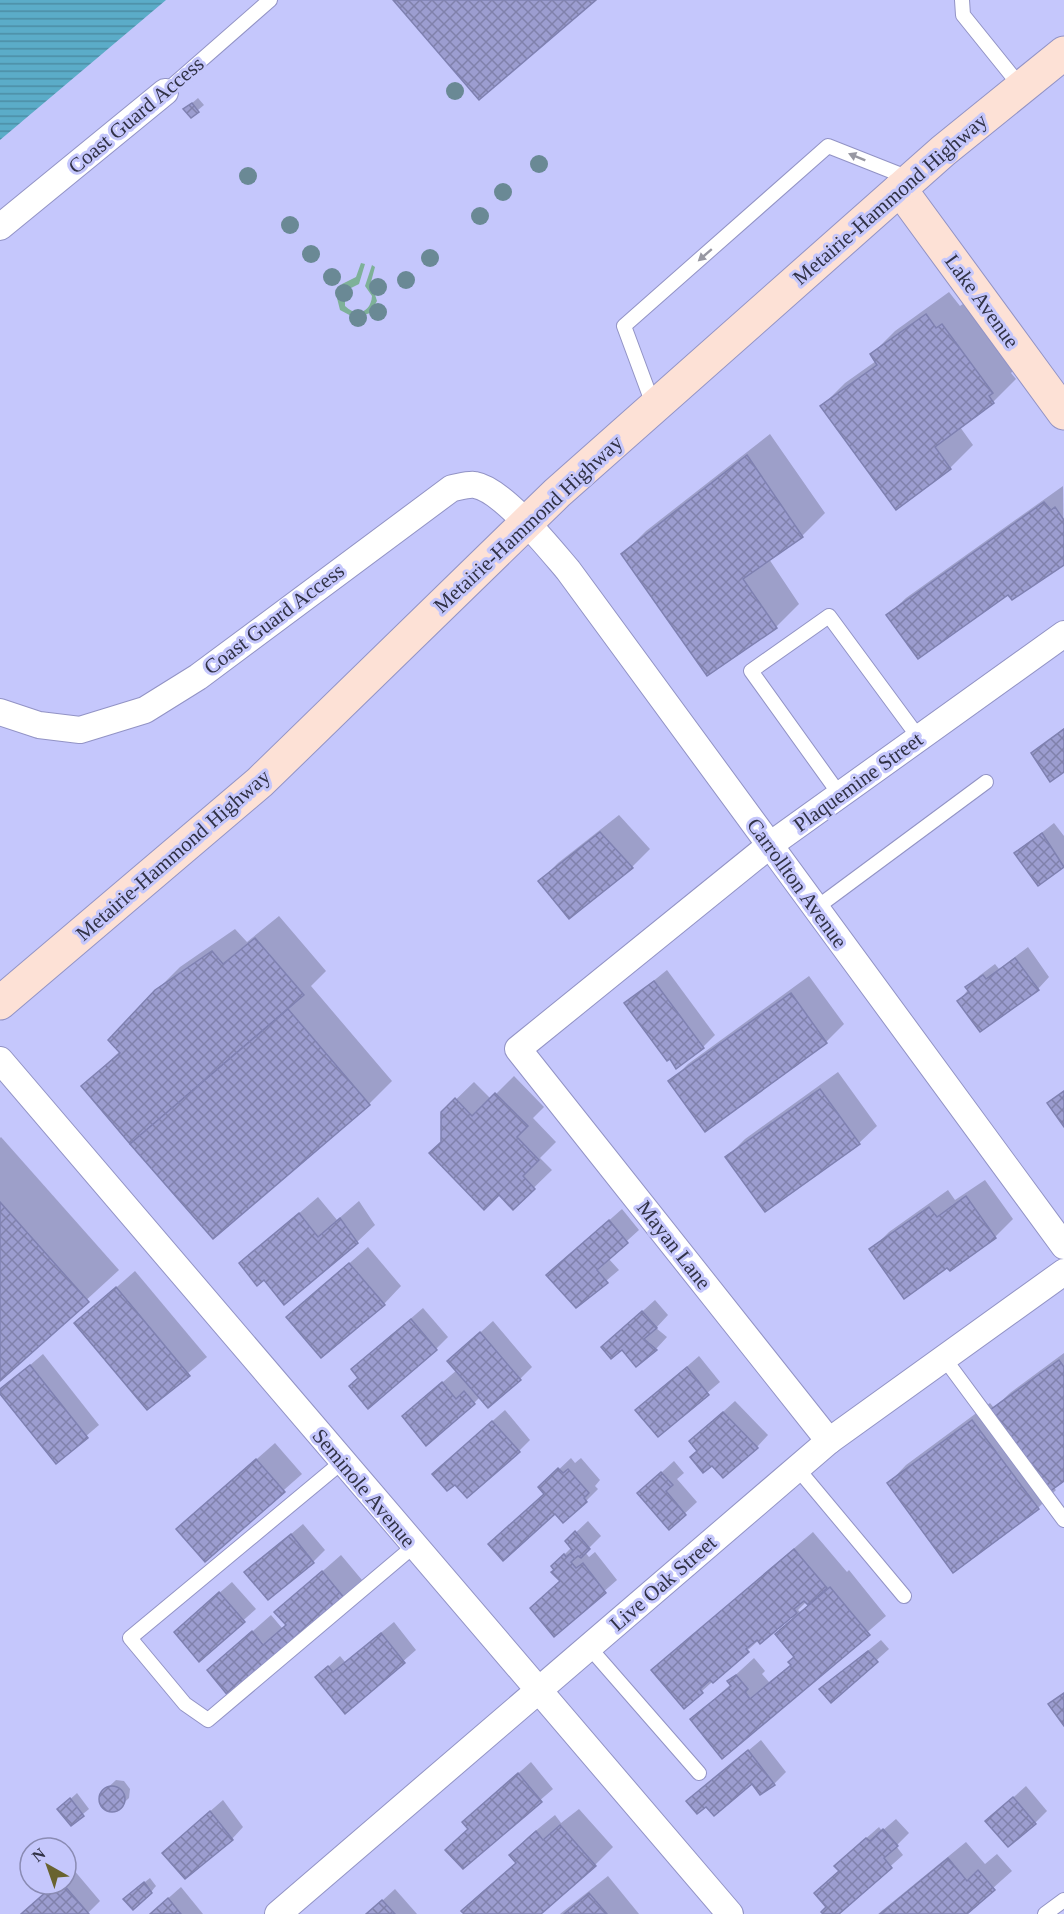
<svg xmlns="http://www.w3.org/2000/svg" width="1064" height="1914" font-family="'Times New Roman',serif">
<defs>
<pattern id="water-rules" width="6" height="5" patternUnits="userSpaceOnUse" patternTransform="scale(1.5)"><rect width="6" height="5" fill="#5bacc8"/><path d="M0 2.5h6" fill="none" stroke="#4c8da4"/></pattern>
<pattern id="building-cross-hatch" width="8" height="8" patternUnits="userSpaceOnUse" patternTransform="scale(1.5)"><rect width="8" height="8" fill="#9c9dd0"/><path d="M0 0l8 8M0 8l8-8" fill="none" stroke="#8081ab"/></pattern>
</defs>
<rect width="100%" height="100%" fill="#c5c7fc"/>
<path fill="#7eb198" d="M361,263L365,264L359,284L345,291V306C357,318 371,312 372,296L365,286L372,265L375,267L371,282L377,301L370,313L355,318L340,310L336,294L342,284L356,277Z"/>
<polygon fill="url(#water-rules)" points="0,0 166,0 0,140"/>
<g fill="#0003" fill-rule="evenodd">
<polygon points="198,98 204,105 191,116 191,104"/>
<polygon points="949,292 960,306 966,302 1015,369 1011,373 1016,379 993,402 960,427 973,445 950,468 896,508 822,406 845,383 876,361 872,354 895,331"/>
<polygon points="770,434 825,513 802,536 769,559 799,604 776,627 623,554 646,531"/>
<polygon points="1063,486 1064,563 1008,593 888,615 906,598"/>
<polygon points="1064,728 1064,770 1032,753"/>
<polygon points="619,815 650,849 632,867 570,917 540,881 558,863"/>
<polygon points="1054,823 1064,836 1064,866 1038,884 1016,853"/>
<polygon points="279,916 326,971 311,986 392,1081 369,1104 213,1237 83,1086 120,1051 156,991 180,967 235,929 247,942"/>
<polygon points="1028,947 1049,977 1038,989 959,1001 979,976 995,964 999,969"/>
<polygon points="667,970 715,1035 703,1047 626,1003"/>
<polygon points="809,976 844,1024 826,1042 705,1130 670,1082 688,1064"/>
<polygon points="838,1072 877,1126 859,1143 727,1157 745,1139"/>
<polygon points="514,1076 544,1107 533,1118 556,1142 540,1158 552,1170 513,1208 443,1142 443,1112 474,1082 491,1099"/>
<polygon points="1,1137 119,1270 0,1379 0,1138"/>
<polygon points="985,1180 1013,1219 995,1237 947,1266 871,1250 889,1232 948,1190 955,1200"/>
<polygon points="318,1197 337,1220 359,1201 375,1225 357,1242 264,1278 241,1263"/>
<polygon points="622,1209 639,1230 608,1258 619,1270 576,1306 561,1263"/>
<polygon points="368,1247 401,1286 384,1304 288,1317"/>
<polygon points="135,1271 207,1357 147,1408 76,1323"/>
<polygon points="655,1300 668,1315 656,1328 667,1337 656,1349 637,1365 622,1348 603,1347"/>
<polygon points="423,1308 448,1337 436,1349 360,1378 365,1358"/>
<polygon points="493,1321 532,1367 520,1379 480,1397 474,1403 416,1405 457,1370 461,1350"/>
<polygon points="1064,1353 1064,1479 1053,1487 1056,1490 1038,1508 889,1483 906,1465 990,1403 994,1408 1010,1393"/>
<polygon points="43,1354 99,1425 56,1462 0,1391"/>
<polygon points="699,1356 720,1382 658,1435 637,1410"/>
<polygon points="735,1401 768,1435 757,1447 691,1441"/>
<polygon points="505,1410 530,1440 519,1451 446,1462"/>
<polygon points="275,1443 302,1474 205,1560 178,1529"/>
<polygon points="571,1458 575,1463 581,1458 600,1480 595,1486 598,1489 586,1501 545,1494 552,1476"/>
<polygon points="674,1461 684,1473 677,1479 697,1502 669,1528 639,1493"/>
<polygon points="588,1521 601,1536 585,1552 589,1557 595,1552 617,1580 554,1635 562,1581 553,1566 572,1547 567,1541"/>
<polygon points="303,1524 325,1550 313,1562 246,1572"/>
<path d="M813,1532L847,1572L849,1570L886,1616L723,1757L692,1719L731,1684L729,1681L754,1658L765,1671L762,1674L769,1682L792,1664L796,1657L777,1634L794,1617L792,1615L759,1640L702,1691L653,1670ZM807,1601L809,1604L800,1612L798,1610Z"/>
<polygon points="341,1555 362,1580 230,1694 209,1670 271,1615 282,1628 287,1624 276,1612"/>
<polygon points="232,1582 256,1609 199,1660 188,1620"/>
<polygon points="394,1622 416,1650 345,1712 317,1677 340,1656 345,1662"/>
<polygon points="881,1640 889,1649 831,1701 821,1689"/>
<polygon points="761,1740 786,1772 774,1784 752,1782 706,1805 688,1801"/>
<polygon points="531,1762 553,1789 463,1867 470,1828 464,1822"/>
<polygon points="116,1780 124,1781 130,1789 129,1798 115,1811 105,1809 100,1802 101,1794"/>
<polygon points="1026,1786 1047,1811 1035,1823 987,1821"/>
<polygon points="77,1793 89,1809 71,1824 65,1804"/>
<polygon points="223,1800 243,1827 232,1839 176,1841"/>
<polygon points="579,1809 613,1847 595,1865 538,1914 467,1914 463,1911 517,1862 511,1855 528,1837 555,1815 561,1823"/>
<polygon points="896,1819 909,1833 896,1846 903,1855 837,1914 825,1914 848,1854 879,1827 882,1831"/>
<polygon points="966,1842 985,1864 997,1854 1012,1871 964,1914 878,1914"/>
<polygon points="73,1869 100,1901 87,1914 21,1914 55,1884 66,1884 66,1875"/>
<polygon points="608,1876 639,1914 560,1914"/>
<polygon points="150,1878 156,1886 151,1892 131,1893"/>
<polygon points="181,1887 203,1914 151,1914 156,1909"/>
<polygon points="395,1889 417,1914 368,1914"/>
</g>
<g fill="url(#building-cross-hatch)" stroke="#7f81b1" stroke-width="1.5">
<polygon points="393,0 596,0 479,100"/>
<polygon points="192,103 199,112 191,118 183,109"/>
<polygon points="926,314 936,328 942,324 993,393 989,396 994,403 935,447 951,469 896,510 820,406 877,365 870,354"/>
<polygon points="747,455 803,537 743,579 777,628 707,676 621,554"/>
<polygon points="1044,502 1051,510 1055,507 1064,520 1064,565 1012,600 1008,595 918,659 886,615"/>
<polygon points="1064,729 1064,772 1050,782 1031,753"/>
<polygon points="600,832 633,868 569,919 538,881"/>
<polygon points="1042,833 1064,867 1038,886 1014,853"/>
<polygon points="255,938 304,995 130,1144 81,1086 120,1053 108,1040 155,990 212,951 223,964"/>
<polygon points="1015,958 1039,990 980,1032 957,1001 969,992 965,987 983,975 986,979"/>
<polygon points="654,981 704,1048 676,1069 670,1059 667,1061 624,1003"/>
<polygon points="791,993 827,1043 705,1132 668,1081"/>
<polygon points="288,1009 370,1105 213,1239 130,1144"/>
<polygon points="820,1089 860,1144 765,1212 725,1157"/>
<polygon points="1064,1091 1064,1127 1047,1103"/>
<polygon points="495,1093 528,1126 517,1137 539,1160 523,1176 535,1189 513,1210 499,1195 484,1210 429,1153 441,1142 441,1112 455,1098 472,1116"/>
<polygon points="966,1196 996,1238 950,1271 947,1268 904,1299 869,1249 929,1207 937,1217"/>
<polygon points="0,1202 89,1302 0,1381"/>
<polygon points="299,1213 318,1237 340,1218 358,1243 284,1305 264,1280 257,1286 239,1263"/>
<polygon points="609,1220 628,1243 597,1270 608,1283 576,1308 546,1275"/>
<polygon points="349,1263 385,1305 321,1358 286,1317"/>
<polygon points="116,1287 190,1376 147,1410 74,1323"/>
<polygon points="642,1311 657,1328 644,1339 657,1350 636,1367 622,1350 611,1359 601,1347"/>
<polygon points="411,1319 437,1350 368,1409 349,1386 358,1378 351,1369"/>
<polygon points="480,1332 521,1380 488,1408 447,1361"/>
<polygon points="1059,1360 1064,1367 1064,1481 1049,1492 990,1410"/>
<polygon points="30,1365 88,1438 56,1464 0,1394 0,1389"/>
<polygon points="687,1367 709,1395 658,1437 635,1410"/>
<polygon points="442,1382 456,1399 464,1391 475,1404 426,1446 402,1416"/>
<polygon points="723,1412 758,1448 723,1478 712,1466 703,1473 690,1457 697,1451 689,1441"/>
<polygon points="972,1420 1039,1509 953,1573 887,1483"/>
<polygon points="492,1421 520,1452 467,1498 455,1485 447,1491 432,1474"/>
<polygon points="256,1459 285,1492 205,1562 176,1529"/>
<polygon points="558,1468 563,1473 568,1469 589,1493 584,1498 587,1502 563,1523 555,1514 503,1561 488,1544 544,1494 538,1487"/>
<polygon points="661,1472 673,1485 666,1491 686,1515 669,1530 637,1493"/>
<polygon points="575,1531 590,1549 581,1558 578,1556 571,1562 576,1568 583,1563 606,1593 554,1637 530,1608 560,1581 551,1572 554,1570 551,1566 564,1554 566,1557 573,1551 565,1541"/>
<polygon points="291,1534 314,1563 268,1600 244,1572"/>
<polygon points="794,1549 827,1588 808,1605 804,1601 794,1609 797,1613 760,1644 757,1640 746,1649 749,1652 713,1683 710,1680 700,1689 703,1693 684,1709 651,1670"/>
<polygon points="322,1571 345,1599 229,1697 207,1670 252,1631 263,1645 286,1625 274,1612"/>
<polygon points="830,1587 870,1635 722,1759 690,1719 731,1686 727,1681 736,1675 748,1689 745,1692 750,1699 791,1665 788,1662 794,1657 775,1634"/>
<polygon points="219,1592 245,1622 199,1662 174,1632"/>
<polygon points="381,1633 405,1663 345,1714 315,1677 328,1666 333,1672"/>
<polygon points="868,1651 878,1662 831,1703 819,1689"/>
<polygon points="1064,1693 1064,1726 1048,1704"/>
<polygon points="748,1750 775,1785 760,1795 752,1784 714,1816 706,1807 697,1814 686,1801"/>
<polygon points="518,1773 542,1802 463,1869 445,1850 468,1829 462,1822"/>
<circle cx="112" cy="1799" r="13"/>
<polygon points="1013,1797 1036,1824 1008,1847 985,1821"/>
<polygon points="70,1798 84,1816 71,1826 57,1809"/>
<polygon points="210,1811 233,1840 185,1879 162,1853"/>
<polygon points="560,1825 596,1866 541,1914 464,1914 461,1911 516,1863 509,1855 536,1831 543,1840"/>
<polygon points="883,1829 898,1846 884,1858 892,1868 839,1914 823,1914 821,1912 826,1907 814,1893 839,1871 834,1866 866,1838 870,1841"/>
<polygon points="948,1858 967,1881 978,1870 995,1890 967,1914 880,1914"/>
<polygon points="144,1882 152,1893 133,1910 123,1899"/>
<polygon points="55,1884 63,1884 89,1914 21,1914"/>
<polygon points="589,1893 607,1914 564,1914"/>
<polygon points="168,1898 181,1914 150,1914"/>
<polygon points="382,1900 395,1914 366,1914"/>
</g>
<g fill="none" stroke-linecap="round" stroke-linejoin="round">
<defs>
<g id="lane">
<polyline points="962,0 963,15 1021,87"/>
<polyline points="165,92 270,0"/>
<polyline points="654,407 624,326 828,146 909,178"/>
<polyline points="840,795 751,671 829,616 919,738"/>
<polyline points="816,908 986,782"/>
<polyline points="944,1358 1064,1520"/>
<polyline points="342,1462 130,1638 185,1704 208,1720 414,1546"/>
<polyline points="797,1468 904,1596"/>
<polyline points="589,1647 699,1773"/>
<polyline points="1045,1914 1064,1900"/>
</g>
<g id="street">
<polyline points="0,227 165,92"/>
<path d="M0,712L39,725L80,730L145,710L198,677L452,488C459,487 468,484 475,485C503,490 549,548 568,570L1064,1246"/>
<polyline points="0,1060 730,1914"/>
<polyline points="829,1441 518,1049 770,845 1064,634"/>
<polyline points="278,1914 829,1441 1064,1272"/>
</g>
<g id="secondary">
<polyline points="900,189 1064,413"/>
<polyline points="0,1003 260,782 557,493 943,151 1064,53"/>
</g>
</defs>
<use href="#lane" stroke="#9293c5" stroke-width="16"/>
<use href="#street" stroke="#9293c5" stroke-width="28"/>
<use href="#secondary" stroke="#9293c5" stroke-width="35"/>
<use href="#lane" stroke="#fff" stroke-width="14"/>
<use href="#street" stroke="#fff" stroke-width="26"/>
<use href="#secondary" stroke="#fde1d6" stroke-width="33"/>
</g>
<g fill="#6a8995">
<circle cx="455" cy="91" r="9"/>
<circle cx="539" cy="164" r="9"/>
<circle cx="248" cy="176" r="9"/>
<circle cx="503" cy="192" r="9"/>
<circle cx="480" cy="216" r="9"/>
<circle cx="290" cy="225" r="9"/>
<circle cx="311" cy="254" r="9"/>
<circle cx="430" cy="258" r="9"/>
<circle cx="332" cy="277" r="9"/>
<circle cx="406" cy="280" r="9"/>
<circle cx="378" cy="287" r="9"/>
<circle cx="344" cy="293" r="9"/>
<circle cx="378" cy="312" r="9"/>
<circle cx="358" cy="318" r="9"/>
</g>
<defs><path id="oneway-solid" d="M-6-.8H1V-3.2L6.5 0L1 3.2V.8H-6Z" transform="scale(1.5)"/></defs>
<g fill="#9898a2">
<use href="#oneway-solid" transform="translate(857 157) rotate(-158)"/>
<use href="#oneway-solid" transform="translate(705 255) rotate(139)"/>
</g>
<g text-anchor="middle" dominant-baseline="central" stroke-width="6" stroke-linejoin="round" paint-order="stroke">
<g font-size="21" fill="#313246" stroke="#c5c7fc">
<text transform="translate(136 115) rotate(-40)">Coast Guard Access</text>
<text transform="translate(890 199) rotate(-41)">Metairie-Hammond Highway</text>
<text transform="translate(982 301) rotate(54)">Lake Avenue</text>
<text transform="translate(528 524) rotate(-43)">Metairie-Hammond Highway</text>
<text transform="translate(274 619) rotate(-37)">Coast Guard Access</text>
<text transform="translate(858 782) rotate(-36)">Plaquemine Street</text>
<text transform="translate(173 855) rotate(-41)">Metairie-Hammond Highway</text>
<text transform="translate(797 883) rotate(54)">Carrollton Avenue</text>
<text transform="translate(674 1245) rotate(52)">Mayan Lane</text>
<text transform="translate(364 1488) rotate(50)">Seminole Avenue</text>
<text transform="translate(663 1583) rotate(-41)">Live Oak Street</text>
</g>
</g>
<g transform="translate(48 1866) rotate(320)"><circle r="28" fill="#c5c7fc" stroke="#8a8bb3" stroke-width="1.5"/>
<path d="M0-4.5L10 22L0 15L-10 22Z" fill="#696330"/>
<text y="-9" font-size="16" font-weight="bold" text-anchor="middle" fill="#313246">N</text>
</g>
</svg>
